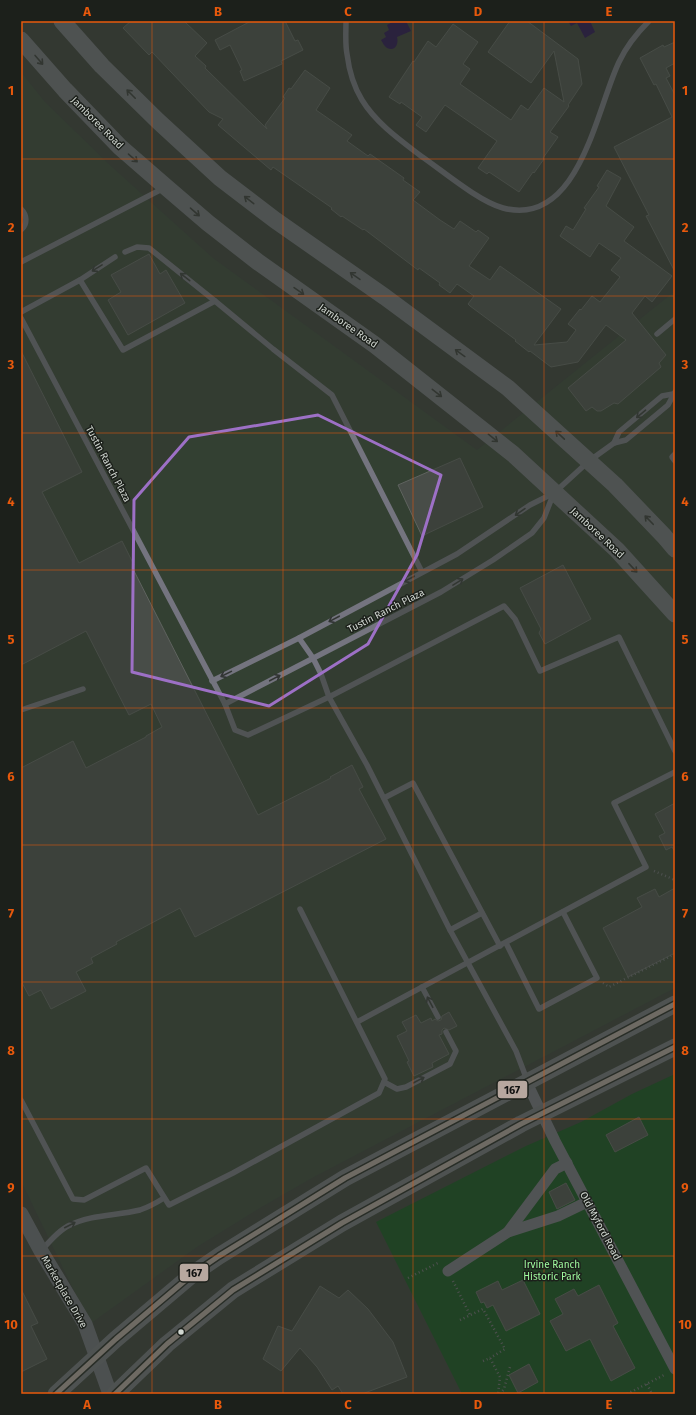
<svg xmlns="http://www.w3.org/2000/svg" width="696" height="1415" font-family="'Fira Sans',sans-serif">
<rect width="100%" height="100%" fill="#333832"/>
<polygon fill="#334032" points="21,72 45,102 112,167 213,258 477,450 675,291 675,988 312,1178 260,1208 197,1247 90,1324 21,1181"/>
<polygon fill="#0b4e15" points="675,1074 675,1394 462,1394 376,1222 526,1146 581,1122 632,1094"/>
<g fill="#21074c">
<path d="M394,21H406L411,31L397,37C399,44 395,52 387,48C384,46 383,43 381,40L386,37L384,33L389,30L387,25Z"/>
<polygon points="568,21 590,21 595,32 585,38 577,23 571,26"/>
</g>
<g fill="#484d48" stroke="#5f635f">
<polygon points="131,21 184,21 207,43 195,56 206,66 205,68 267,129 265,125 285,98 283,97 289,88 291,89 305,70 330,88 316,110 352,135 347,141 368,156 370,154 404,178 403,180 420,192 413,200 440,220 454,229 460,221 476,232 478,230 489,238 469,266 490,280 500,266 561,309 534,345 567,342 576,330 568,324 580,309 581,310 592,296 600,302 620,277 611,270 621,258 599,243 590,257 560,236 566,226 573,230 586,209 584,208 599,187 597,186 607,170 621,178 606,206 634,227 624,241 672,276 652,302 645,296 632,313 666,355 659,363 661,367 618,404 614,403 601,411 597,411 592,407 586,411 568,388 626,340 606,325 578,362 551,367 530,351 529,352 515,341 516,340 470,306 468,304 474,296 457,284 450,293 439,285 440,283 419,268 418,270 364,229 363,230 342,216 341,217 331,209 332,208 273,167 271,170 218,125 223,119 209,112 152,52 149,55 123,28"/>
<polygon points="251,21 285,21 295,41 298,40 303,50 281,61 282,64 244,81 240,71 242,70 230,45 220,50 215,40"/>
<polygon points="510,21 527,21 578,59 582,84 568,105 569,106 550,132 558,137 543,158 544,159 534,173 533,172 519,192 489,172 487,174 478,168 497,141 445,105 426,132 416,125 422,117 401,102 400,104 389,97 413,61 414,62 428,41 436,47 453,24 478,42 463,64 470,69 460,84 511,120 521,105 528,110 544,88 564,102 554,51 531,83 488,52"/>
<polygon points="675,42 675,63 666,68 670,76 666,78 675,95 675,272 646,216 649,215 614,147 672,117 656,84 654,85 640,58 663,45 664,47"/>
<polygon points="149,254 160,274 166,270 185,303 128,335 108,300 121,292 111,275"/>
<polygon points="21,351 82,472 42,492 79,563 122,541 134,565 132,567 258,815 331,778 330,777 352,765 363,787 359,789 386,839 195,937 180,908 116,942 117,944 91,958 93,963 76,972 86,991 51,1009 41,990 29,996 21,981 21,768 73,741 86,768 146,737 146,736 162,727 151,704 129,715 86,631 21,665"/>
<polygon points="460,458 483,507 422,536 398,485"/>
<polygon points="563,565 591,619 545,644 539,633 541,629 520,588"/>
<polygon points="675,803 675,852 672,847 666,850 659,836 665,833 655,814"/>
<polygon points="675,888 675,953 628,977 603,928 642,907 637,898 655,889 659,897"/>
<polygon points="449,1012 457,1026 449,1030 444,1028 442,1030 442,1034 439,1035 449,1054 432,1063 433,1067 414,1076 407,1062 409,1061 397,1036 407,1031 402,1022 416,1015 421,1023 431,1018 432,1021 435,1019 438,1021 441,1020 442,1016"/>
<polygon points="639,1117 648,1135 615,1152 606,1135"/>
<polygon points="566,1183 575,1200 557,1209 549,1192"/>
<polygon points="523,1280 540,1314 506,1331 493,1305 487,1308 484,1302 481,1303 476,1292 498,1281 502,1290"/>
<polygon points="599,1285 618,1323 613,1326 635,1368 611,1381 590,1339 566,1351 550,1321 563,1314 555,1299 574,1289 578,1296"/>
<polygon points="320,1286 339,1298 348,1290 368,1309 393,1342 407,1377 362,1394 343,1394 338,1386 332,1390 317,1367 300,1348 281,1371 263,1359 278,1326 292,1331"/>
<polygon points="21,1289 38,1323 31,1326 47,1359 21,1372"/>
<polygon points="529,1364 538,1382 518,1393 509,1375"/>
</g>
<g fill="none" stroke-linecap="round" stroke-linejoin="round">
<g stroke="#6e6e74" stroke-width="2.5" stroke-dasharray="1 3" stroke-linecap="butt">
<polyline points="654,871 675,880"/>
<polyline points="603,983 609,987 675,954"/>
<polyline points="674,1257 675,1256"/>
<polyline points="408,1278 440,1262"/>
<polyline points="453,1281 470,1315"/>
<polyline points="460,1320 483,1309 505,1349 490,1358"/>
<polyline points="483,1361 490,1358 500,1377 498,1394"/>
<polyline points="647,1384 652,1394"/>
<polyline points="500,1394 504,1389 510,1367"/>
<polyline points="627,1394 666,1374"/>
</g>
<g stroke="#74747f" stroke-width="5.5">
<path d="M346,21C346,32 345,44 347,54C349,70 354,87 362,100C376,123 400,140 421,156C443,171 478,201 503,208C579,228 596,110 619,62C626,47 637,33 649,21"/>
<path d="M21,209C27,215 28,224 21,230"/>
<polyline points="125,252 137,247 149,248 215,301 273,349 332,395 422,572"/>
<polyline points="21,262 164,188"/>
<polyline points="80,280 115,257"/>
<polyline points="21,312 80,280 123,350 215,301"/>
<polyline points="21,318 225,704 441,592 493,560 532,533 544,518 553,495"/>
<polyline points="657,334 675,319"/>
<polyline points="614,443 619,432 662,396 673,394"/>
<polyline points="675,454 672,457 675,461"/>
<polyline points="299,638 313,658 321,674 329,697 367,765 450,930 516,1051 527,1080"/>
<polyline points="212,681 299,638 457,554 530,505 554,493 589,461 614,443 626,440 668,405 675,392"/>
<polyline points="225,704 235,730 248,735 329,697 504,606 515,619 540,671 619,637 675,751"/>
<polyline points="21,710 83,689"/>
<polyline points="384,798 413,783 500,946"/>
<polyline points="450,930 482,913"/>
<polyline points="506,943 539,1009 597,978 563,912"/>
<polyline points="422,987 438,1017"/>
<polyline points="357,1022 646,867 614,803 675,772"/>
<polyline points="384,1082 397,1089 406,1087 450,1064 456,1051 446,1032"/>
<polyline points="21,1100 73,1199 84,1200 146,1168 169,1205 233,1173 379,1093 385,1079 300,909"/>
<path d="M41,1251C49,1242 58,1231 68,1226C91,1214 116,1216 140,1210C149,1207 156,1203 164,1198"/>
</g>
<g stroke="#74747f" stroke-width="11">
<polyline points="527,1083 555,1141 675,1369"/>
<polyline points="508,1232 555,1169 567,1163"/>
<polyline points="448,1271 508,1232 558,1216 587,1202"/>
</g>
<polyline stroke="#6c6d76" stroke-width="15" points="21,1214 41,1251 85,1324 110,1394"/>
<g stroke="#707279" stroke-width="17">
<polyline points="62,21 102,66 158,121 220,178 275,220 385,297 508,388 615,485 664,536 675,549"/>
<polyline points="21,40 65,90 120,147 166,187 208,223 258,262 375,345 513,454 617,550 675,614"/>
<polyline points="56,1394 116,1339 194,1273 219,1256 345,1178 675,1004"/>
<polyline points="115,1394 167,1344 233,1290 342,1223 521,1124 675,1047"/>
</g>
<defs>
<g id="bus-1">
<polyline points="56,1394 116,1339 194,1273 219,1256 345,1178 675,1004"/>
<polyline points="115,1394 167,1344 233,1290 342,1223 521,1124 675,1047"/>
</g>
</defs>
<use href="#bus-1" stroke="#1c201b" stroke-width="8"/>
<use href="#bus-1" stroke="#b7a79f" stroke-width="5"/>
</g>
<defs><path id="oneway-shaft" d="M-6 0H5M1.5-3L5.5 0L1.5 3" fill="none" stroke-width="1.6" stroke-linecap="round" stroke-linejoin="round"/></defs>
<g stroke="#313432">
<use href="#oneway-shaft" transform="translate(39 60) rotate(49)"/>
<use href="#oneway-shaft" transform="translate(131 94) rotate(-135)"/>
<use href="#oneway-shaft" transform="translate(133 158) rotate(41)"/>
<use href="#oneway-shaft" transform="translate(249 200) rotate(-142)"/>
<use href="#oneway-shaft" transform="translate(195 212) rotate(41)"/>
<use href="#oneway-shaft" transform="translate(355 276) rotate(-145)"/>
<use href="#oneway-shaft" transform="translate(299 291) rotate(35)"/>
<use href="#oneway-shaft" transform="translate(460 353) rotate(-144)"/>
<use href="#oneway-shaft" transform="translate(437 393) rotate(38)"/>
<use href="#oneway-shaft" transform="translate(560 435) rotate(-137)"/>
<use href="#oneway-shaft" transform="translate(493 438) rotate(39)"/>
<use href="#oneway-shaft" transform="translate(649 520) rotate(-134)"/>
<use href="#oneway-shaft" transform="translate(633 568) rotate(47)"/>
</g>
<g stroke="#323534">
<use href="#oneway-shaft" transform="translate(97 268) rotate(148)"/>
<use href="#oneway-shaft" transform="translate(185 277) rotate(-142)"/>
<use href="#oneway-shaft" transform="translate(641 414) rotate(140)"/>
<use href="#oneway-shaft" transform="translate(520 512) rotate(145)"/>
<use href="#oneway-shaft" transform="translate(409 579) rotate(152)"/>
<use href="#oneway-shaft" transform="translate(458 582) rotate(-32)"/>
<use href="#oneway-shaft" transform="translate(334 619) rotate(152)"/>
<use href="#oneway-shaft" transform="translate(226 674) rotate(154)"/>
<use href="#oneway-shaft" transform="translate(275 678) rotate(-28)"/>
<use href="#oneway-shaft" transform="translate(430 1002) rotate(-118)"/>
<use href="#oneway-shaft" transform="translate(419 1080) rotate(-28)"/>
<use href="#oneway-shaft" transform="translate(70 1225) rotate(-27)"/>
</g>
<path d="M0 0H696V1415H0ZM318,415L441,475L417,555L368,644L269,706L132,672L134,500L189,437Z" fill="#333832" fill-opacity=".55" fill-rule="evenodd"/>
<path fill="none" stroke="#9d70c6" stroke-width="3" stroke-linejoin="round" d="M318,415L441,475L417,555L368,644L269,706L132,672L134,500L189,437Z"/>
<path fill="none" stroke="#e8590c" stroke-width="1" stroke-opacity="0.55" d="M152,21V1394M283,21V1394M413,21V1394M544,21V1394M21,159H675M21,296H675M21,433H675M21,570H675M21,708H675M21,845H675M21,982H675M21,1119H675M21,1256H675"/>
<circle fill="#d0d6d0" stroke="#1c201b" stroke-width="1.5" cx="181" cy="1332" r="3.5"/>
<g text-anchor="middle" dominant-baseline="central" stroke-width="3" stroke-linejoin="round" paint-order="stroke">
<g font-size="10" fill="#d0d6d0" stroke="#1c201b">
<text transform="translate(97 123) rotate(45)">Jamboree Road</text>
<text transform="translate(348 326) rotate(35)">Jamboree Road</text>
<text transform="translate(108 464) rotate(62)">Tustin Ranch Plaza</text>
<text transform="translate(597 533) rotate(43)">Jamboree Road</text>
<text transform="translate(386 611) rotate(-27)">Tustin Ranch Plaza</text>
<text transform="translate(600 1226) rotate(62)">Old Myford Road</text>
<text transform="translate(64 1292) rotate(60)">Marketplace Drive</text>
</g>
<g font-size="10" fill="#9ffc9f" stroke="#1c201b">
<text x="552" y="1265">Irvine Ranch<tspan x="552" dy="12">Historic Park</tspan></text>
</g>
</g>
<g stroke="#1c201b" stroke-width="1.5">
<rect x="497" y="1080" width="31" height="19" rx="4" fill="#b7a79f"/>
<rect x="179" y="1263" width="30" height="19" rx="4" fill="#b7a79f"/>
</g>
<g font-size="11" text-anchor="middle" font-weight="bold" fill="#111">
<text x="512" y="1094">167</text>
<text x="194" y="1277">167</text>
</g>
<rect width="696" height="1415" fill="none" stroke="#1c201b" stroke-width="44"/>
<rect x="22" y="22" width="652" height="1371" fill="none" stroke="#e8590c" stroke-width="1.5"/>
<g font-size="13" text-anchor="middle" font-weight="bold" fill="#e8590c">
<text x="87" y="16">A</text>
<text x="218" y="16">B</text>
<text x="348" y="16">C</text>
<text x="478" y="16">D</text>
<text x="609" y="16">E</text>
<text x="11" y="95">1</text>
<text x="685" y="95">1</text>
<text x="11" y="232">2</text>
<text x="685" y="232">2</text>
<text x="11" y="369">3</text>
<text x="685" y="369">3</text>
<text x="11" y="506">4</text>
<text x="685" y="506">4</text>
<text x="11" y="644">5</text>
<text x="685" y="644">5</text>
<text x="11" y="781">6</text>
<text x="685" y="781">6</text>
<text x="11" y="918">7</text>
<text x="685" y="918">7</text>
<text x="11" y="1055">8</text>
<text x="685" y="1055">8</text>
<text x="11" y="1192">9</text>
<text x="685" y="1192">9</text>
<text x="11" y="1329">10</text>
<text x="685" y="1329">10</text>
<text x="87" y="1409">A</text>
<text x="218" y="1409">B</text>
<text x="348" y="1409">C</text>
<text x="478" y="1409">D</text>
<text x="609" y="1409">E</text>
</g>
</svg>
